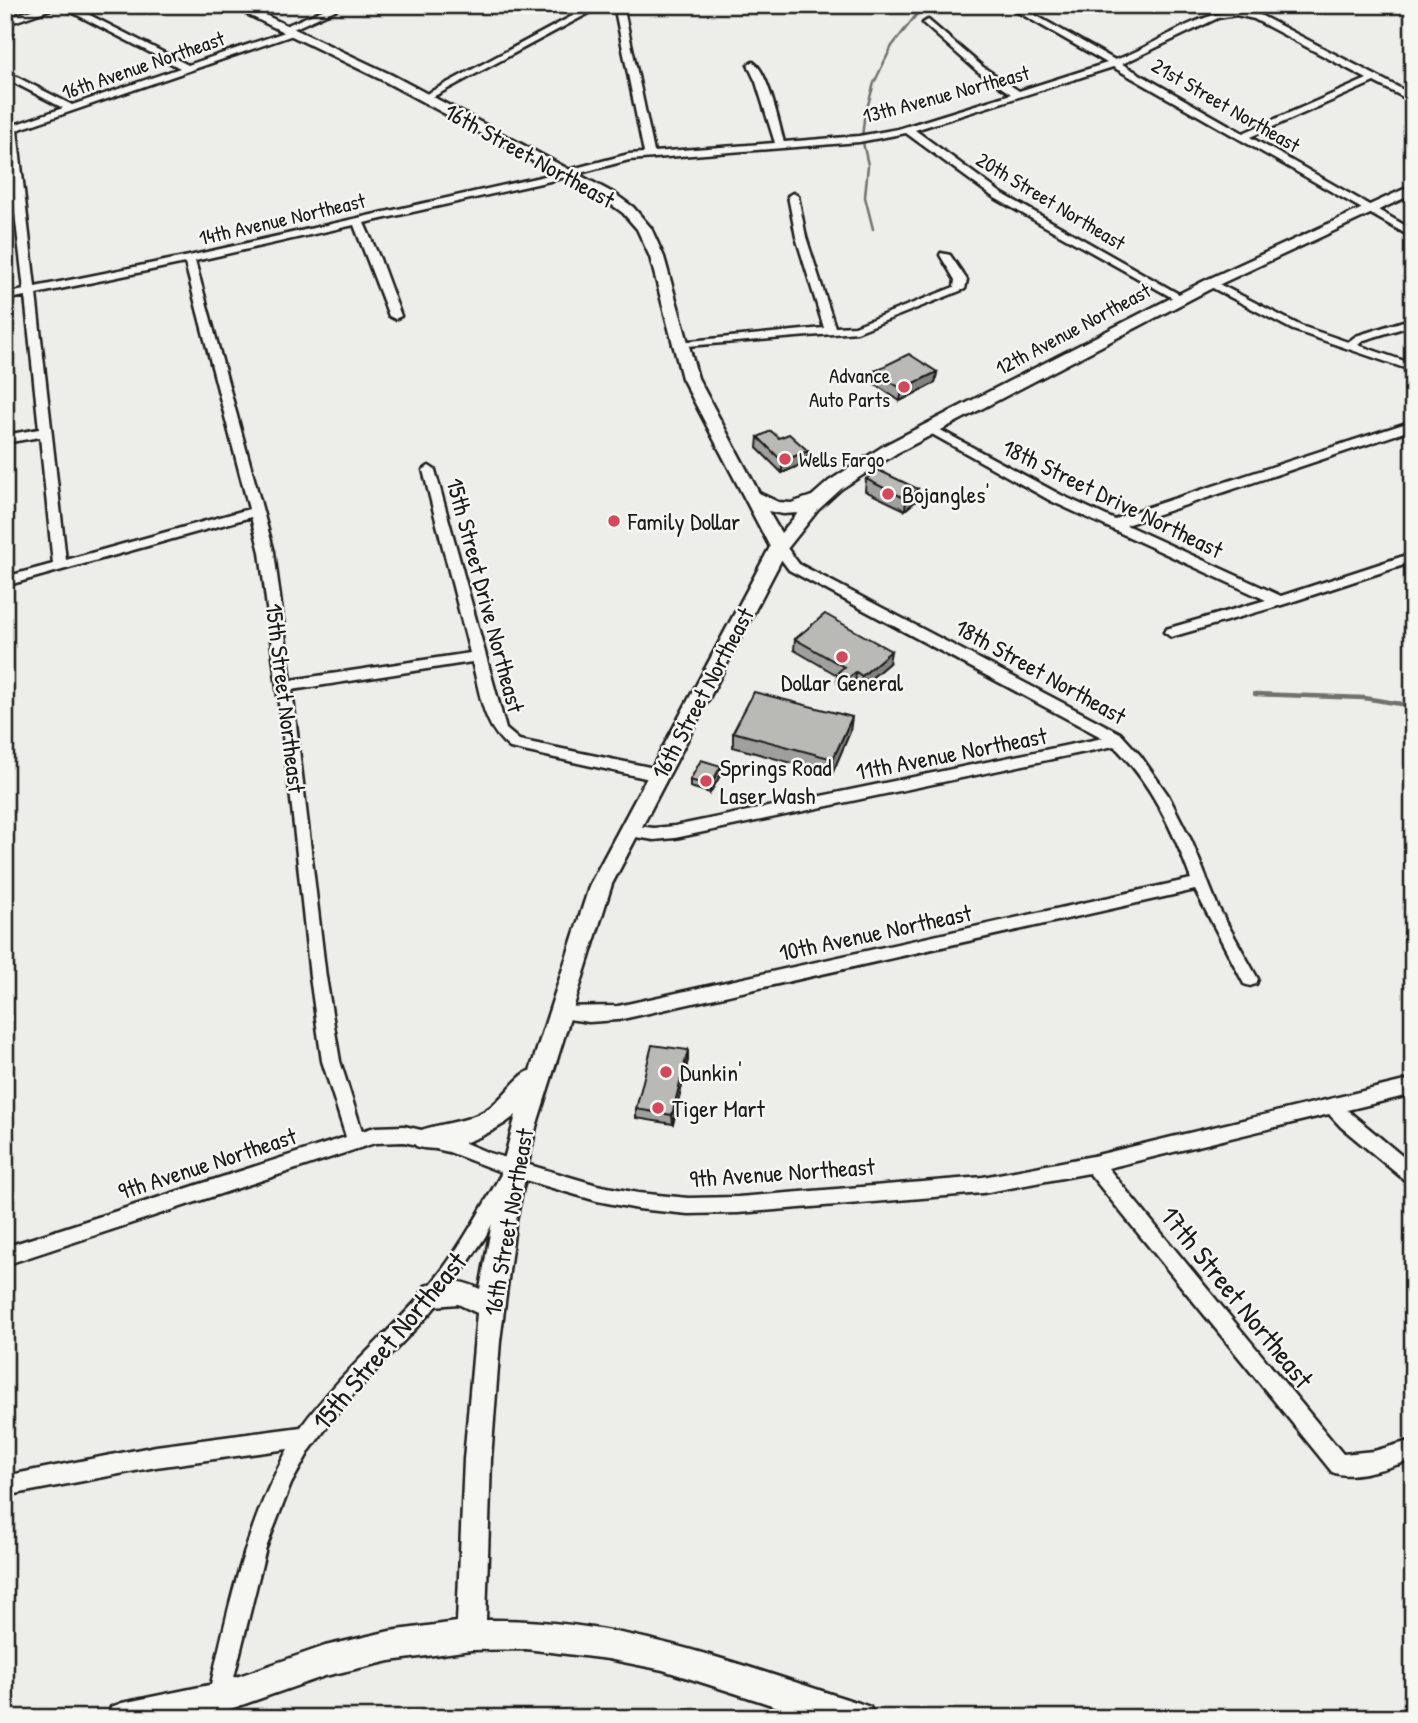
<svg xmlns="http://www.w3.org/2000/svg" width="1418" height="1723" font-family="'Patrick Hand',sans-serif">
<rect width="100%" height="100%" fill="#edede9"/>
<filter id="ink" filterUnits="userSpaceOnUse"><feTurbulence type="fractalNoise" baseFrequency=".0143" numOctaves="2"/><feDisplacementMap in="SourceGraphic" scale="14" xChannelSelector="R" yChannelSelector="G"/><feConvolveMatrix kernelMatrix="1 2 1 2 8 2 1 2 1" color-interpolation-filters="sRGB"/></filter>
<g filter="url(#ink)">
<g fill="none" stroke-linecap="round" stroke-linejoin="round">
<polyline stroke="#6f6f6d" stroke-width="2.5" points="873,229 865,197 868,165 862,138 864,119 874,83 892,46 924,5"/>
<polyline stroke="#6f6f6d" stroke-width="4.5" points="1255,694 1364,698 1413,706"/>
<defs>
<g id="street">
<path d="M46,5H70L188,65L285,32L281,29L283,27L334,5H346L293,29L298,32L296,34L17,130L35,287L189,256L549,175L629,154L644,153L614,5H623L654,152L775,143L756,82L748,65L753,62C768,71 779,124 784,142L859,136L898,129L1011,94L977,71L925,25L923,23L928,20L983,67L1019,91L1107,63L1016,11V7L1019,6L1115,60C1163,44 1207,0 1260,15L1413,95V102L1374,82L1250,137L1413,230V238L1113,67L915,130L1001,193L1184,297V301L1180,302L993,197L906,133L859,142L629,160L550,181L364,223L380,259L401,316L395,319L389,316L354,225L195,261L274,552L291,680L470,653L423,470L429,466L435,470L506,729L519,740L659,769L667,775L659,781L510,748C482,726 481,695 472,662L292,690L326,977L340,1061L362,1131L375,1127L404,1126L451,1137L489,1153L597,1185L638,1193L688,1198L738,1197L983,1177L1093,1156L1413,1079V1094L1347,1110L1413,1165V1184L1407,1182L1341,1127L1329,1114L1108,1168L1343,1454L1374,1451L1413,1440V1460C1391,1466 1353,1481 1332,1472L1089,1173L983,1193L738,1213L688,1214L638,1209L597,1201L508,1175L512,1176L515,1182L485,1237L454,1284L431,1312L344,1404L310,1450L291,1484L266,1548L227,1706L219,1709L211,1706L208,1698C227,1612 245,1526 288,1449L156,1467L5,1496V1476L156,1446L301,1427C338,1376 386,1336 427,1289C456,1255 478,1215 500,1176L506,1174L449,1152L404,1142L375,1143L5,1265V1247L346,1137L322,1061L310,977L292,808L260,552L251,517L5,586V577L53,564L40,437L5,443V435L39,429L25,296L5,300V294L24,290L5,128L63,108L5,78V71L72,105L180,68L60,6L5,25V19ZM1236,15L1254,19L1367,79L1243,133L1122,64L1218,18ZM185,263L249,509L66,560L36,294Z"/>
<polygon points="593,5 604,5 427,100 419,98"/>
<polygon points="793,193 798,196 806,237 835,327 855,326 954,287 955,280 940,255 941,253 950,255 967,280 965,289 857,332 675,347 673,345 679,342 824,328 796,237 788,196"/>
<polygon points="1211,280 1301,326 1348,342 1356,336 1413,318 1413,325 1364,340 1358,345 1413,364 1413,371 1293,330 1207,285 1205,283"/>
<polygon points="1413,421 1413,429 1126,525 1281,596 1413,553 1413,562 1285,604 1171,637 1164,632 1166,629 1266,600 1051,501 923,429 925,426 933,426 1061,495 1115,520 1124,515"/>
<path d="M779,543L784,544L799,564L1120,733L1140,755L1168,795L1192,842L1218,907L1258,979L1256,984L1250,986L1244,984L1195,890L618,1020L589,1022L554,1017L552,1012L554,1007L618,1006L1191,879C1173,830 1151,783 1114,746L675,838L654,840L623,835L620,831L628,825L654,828L675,826L1103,738L789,570L772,547Z"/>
</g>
<path id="secondary" d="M228,5H244L392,75L615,194L633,207L651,228L664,257L698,378L759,493L778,502L791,503L812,496L829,481L885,445L1206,280L1413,185V194L1216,286L897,453L841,489L818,510L787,549L612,884L536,1127L515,1225L500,1341L491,1459L486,1620C619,1618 735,1663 859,1703L870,1707L874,1718H812L663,1670L608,1659L526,1649L471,1650L390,1661L325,1676L219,1713L190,1718H107L111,1707L122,1703L219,1683L325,1646L390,1631L457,1622L464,1459L477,1313L458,1304L434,1306L425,1302L421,1294L425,1286C445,1278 462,1280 480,1289L502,1167L516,1115C494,1133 444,1157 416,1146L412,1139L416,1132C441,1122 466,1124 489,1108C503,1099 517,1075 530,1071L590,884L770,547L682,378L650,257L637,229L623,213L605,200L384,81ZM768,511L783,514L798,513L781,533Z"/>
</defs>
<use href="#street" stroke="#1c1c1c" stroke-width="5"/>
<use href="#secondary" stroke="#1c1c1c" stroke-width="5"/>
<use href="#street" fill="#f6f6f2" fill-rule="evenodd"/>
<use href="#secondary" fill="#f6f6f2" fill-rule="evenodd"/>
</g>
<g fill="#9f9f9d" stroke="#1c1c1c" stroke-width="2">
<polygon points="874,371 937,372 935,383 900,401 873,383"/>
<polygon points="758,437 807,462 782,473 757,448"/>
<polygon points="866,479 918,489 917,500 905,510 865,491"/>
<polygon points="795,639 889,663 861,687 855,683 847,690 837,683 837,675 794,650"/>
<polygon points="733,732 850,732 832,774 733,747"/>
<polygon points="721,766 721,774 710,793 690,787 690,780"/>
<polygon points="688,1050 688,1060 673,1124 636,1118 636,1109"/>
</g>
<g fill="#82827f" stroke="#1c1c1c" stroke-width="2">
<polygon points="937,372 935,383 900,401 902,389"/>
<polygon points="808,451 807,462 782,473 782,461"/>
<polygon points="918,489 917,500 905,510 906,499"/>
<polygon points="891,651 889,663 861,687 862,676"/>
<polygon points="856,672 855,683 847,690 848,678"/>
<polygon points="852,717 850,732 832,774 833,759"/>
<polygon points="721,766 721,774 710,793 710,786"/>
<polygon points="688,1050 688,1060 673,1124 672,1115"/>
</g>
<g fill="#b9b9b6" stroke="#1c1c1c" stroke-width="2">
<polygon points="909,354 937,372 902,389 874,371"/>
<polygon points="771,431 779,438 789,434 808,451 782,461 758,437"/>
<polygon points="878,470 918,489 906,499 866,479"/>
<polygon points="825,614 891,651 862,676 856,672 848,678 838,672 844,667 795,639"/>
<polygon points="754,692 852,717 833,759 733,732"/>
<polygon points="701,760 721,766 710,786 690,780"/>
<polygon points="652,1045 688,1050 672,1115 636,1109"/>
</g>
</g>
<g fill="#d1495b" stroke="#f6f6f2" stroke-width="2.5">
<circle cx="904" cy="387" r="7"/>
<circle cx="785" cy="459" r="7"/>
<circle cx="888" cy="494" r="7"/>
<circle cx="614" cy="521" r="7"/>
<circle cx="842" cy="657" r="7"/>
<circle cx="706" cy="781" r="7"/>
<circle cx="666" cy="1072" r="7"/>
<circle cx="658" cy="1108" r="7"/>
</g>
<g text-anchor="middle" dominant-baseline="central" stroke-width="5" stroke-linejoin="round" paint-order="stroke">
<g font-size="21" fill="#1c1c1c" stroke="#f6f6f2">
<text transform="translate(143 65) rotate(-19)">16th Avenue Northeast</text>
<text transform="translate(946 94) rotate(-15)">13th Avenue Northeast</text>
<text transform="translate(1226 105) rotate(30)">21st Street Northeast</text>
<text transform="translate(1051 201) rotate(31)">20th Street Northeast</text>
<text transform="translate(282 219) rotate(-13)">14th Avenue Northeast</text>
<text transform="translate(1073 329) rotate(-28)">12th Avenue Northeast</text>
</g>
<g font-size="21" fill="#1c1c1c" stroke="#f6f6f2" text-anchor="end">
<text x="890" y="375">Advance<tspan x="890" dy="24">Auto Parts</tspan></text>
<text x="799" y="459" text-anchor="start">Wells Fargo</text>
</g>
<g font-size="24" fill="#1c1c1c" stroke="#f6f6f2">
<text transform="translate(530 155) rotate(29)">16th Street Northeast</text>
<text transform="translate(1113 498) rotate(26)">18th Street Drive Northeast</text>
<text transform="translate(486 595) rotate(75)">15th Street Drive Northeast</text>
<text transform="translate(1041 671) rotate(29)">18th Street Northeast</text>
<text transform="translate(702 693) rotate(-62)">16th Street Northeast</text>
<text transform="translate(286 698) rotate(83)">15th Street Northeast</text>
<text transform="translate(951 753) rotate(-11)">11th Avenue Northeast</text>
<text transform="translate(875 932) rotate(-12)">10th Avenue Northeast</text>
<text transform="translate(207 1163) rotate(-18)">9th Avenue Northeast</text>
<text transform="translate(782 1172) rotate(-4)">9th Avenue Northeast</text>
<text transform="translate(508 1222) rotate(-80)">16th Street Northeast</text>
</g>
<g font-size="24" fill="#1c1c1c" stroke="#f6f6f2" text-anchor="start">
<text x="902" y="494">Bojangles'</text>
<text x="628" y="521">Family Dollar</text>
<text x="842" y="682" text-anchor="middle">Dollar General</text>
<text x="720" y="767">Springs Road<tspan x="720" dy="28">Laser Wash</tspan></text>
<text x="680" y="1072">Dunkin'</text>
<text x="672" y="1108">Tiger Mart</text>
</g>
<g font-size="28" fill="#1c1c1c" stroke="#f6f6f2">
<text transform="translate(1237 1297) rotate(51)">17th Street Northeast</text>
<text transform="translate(389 1341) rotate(-50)">15th Street Northeast</text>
</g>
</g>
<rect width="1418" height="1723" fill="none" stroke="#f6f6f2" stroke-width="28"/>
<rect x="14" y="14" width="1390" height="1695" fill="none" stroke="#1c1c1c" stroke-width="2.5" filter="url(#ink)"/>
</svg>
